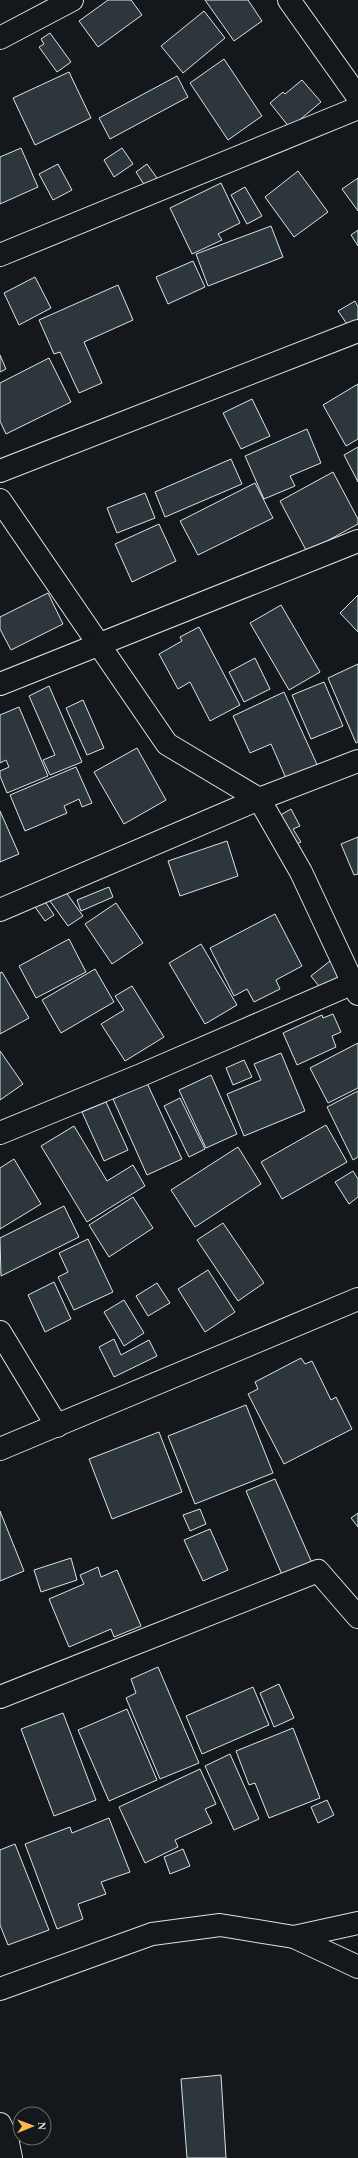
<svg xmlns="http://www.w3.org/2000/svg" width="358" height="2158" font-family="'Times New Roman',serif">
<rect width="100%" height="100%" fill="#14181c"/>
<g fill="#2c363c" stroke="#d8e6dc">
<polygon points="108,0 131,0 142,15 98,47 79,21"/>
<polygon points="205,0 248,0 262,21 234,41"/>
<polygon points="204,11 225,38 183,73 161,46"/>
<polygon points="50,33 71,62 57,72 39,47 44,44 41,39"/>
<polygon points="224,59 262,116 228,140 190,83"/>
<polygon points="69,72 91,118 35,145 13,98"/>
<polygon points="177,76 188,97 110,139 99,118"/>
<polygon points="302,80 321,102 290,128 270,103 283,92 285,94"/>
<polygon points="21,148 38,187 0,204 0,157"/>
<polygon points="122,148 133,164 114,177 104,160"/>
<polygon points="58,164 72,190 53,200 39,174"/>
<polygon points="147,164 157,178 145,186 136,172"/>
<polygon points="298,171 328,212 294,237 265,197"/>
<polygon points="358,178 358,211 342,189"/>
<polygon points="221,183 240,223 218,234 222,240 192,254 170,208"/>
<polygon points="245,187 262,216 247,224 231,195"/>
<polygon points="271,226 283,257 208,286 196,254"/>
<polygon points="358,230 358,246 351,235"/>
<polygon points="193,261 205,287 168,304 156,277"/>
<polygon points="35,277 51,308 19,325 4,293"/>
<polygon points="118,285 133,320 84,342 102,383 79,393 60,352 54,354 39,320"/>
<polygon points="355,301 358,307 358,322 349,327 338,311"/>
<polygon points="0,355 6,369 0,372"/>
<polygon points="49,358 71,402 6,434 0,421 0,383"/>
<polygon points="358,384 358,439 346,446 323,405"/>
<polygon points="252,399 270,436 241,449 223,413"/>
<polygon points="307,429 321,463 290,476 295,486 264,499 245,456"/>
<polygon points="358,447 358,482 344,455"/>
<polygon points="231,459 242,484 165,517 155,492"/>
<polygon points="333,472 358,519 358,524 307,552 280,501"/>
<polygon points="255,483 273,518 198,555 180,521"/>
<polygon points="145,493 155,518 117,533 107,508"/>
<polygon points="159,524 176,561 132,582 115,544"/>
<polygon points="48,593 63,624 11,650 0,629 0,617"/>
<polygon points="358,595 358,632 340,613"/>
<polygon points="281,605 320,672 289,690 250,623"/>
<polygon points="199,627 240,705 210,721 190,682 178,689 159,654 182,641 180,637"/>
<polygon points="255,658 270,689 244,702 229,672"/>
<polygon points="358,664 358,742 356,743 328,678"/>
<polygon points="324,682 343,726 311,739 292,695"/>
<polygon points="49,686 82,762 50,775 43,760 55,755 29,696"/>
<polygon points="284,692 320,771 289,785 271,744 250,753 233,716"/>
<polygon points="83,700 104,748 87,755 66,708"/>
<polygon points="19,707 48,776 7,793 0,776 0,771 9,767 6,760 0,763 0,715"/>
<polygon points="137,748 166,800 124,824 94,772"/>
<polygon points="76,767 92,803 82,807 79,799 64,806 67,813 25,831 10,795"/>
<polygon points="291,809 300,826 293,829 301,842 292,846 277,817"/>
<polygon points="0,811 19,854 0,862"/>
<polygon points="358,837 358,874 354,875 341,844"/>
<polygon points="227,841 238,876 180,896 168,861"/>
<polygon points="109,887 113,897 81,911 77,900"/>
<polygon points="65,891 83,916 68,926 50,901"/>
<polygon points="44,900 54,915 45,921 35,907"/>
<polygon points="116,903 143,943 112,964 85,924"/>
<polygon points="275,914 302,966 276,980 280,989 254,1002 247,989 234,996 210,948"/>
<polygon points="69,939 86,972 36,998 19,966"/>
<polygon points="201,944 237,1005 205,1024 169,963"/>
<polygon points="330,961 341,975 322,990 311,976"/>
<polygon points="95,969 114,1002 61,1033 42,1000"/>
<polygon points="2,972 29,1018 0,1034 0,973"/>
<polygon points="132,986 164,1037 125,1061 101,1024 124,1010 115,996"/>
<polygon points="333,1014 341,1032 332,1036 336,1047 297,1065 283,1033 322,1015 323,1018"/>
<polygon points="358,1043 358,1088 328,1103 310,1068"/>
<polygon points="0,1051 23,1084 0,1100"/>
<polygon points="281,1053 305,1111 244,1136 227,1094 261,1080 254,1064"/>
<polygon points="244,1060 252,1077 233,1085 226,1068"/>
<polygon points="211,1075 237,1134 206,1148 179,1090"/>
<polygon points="147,1083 182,1159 147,1175 113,1099"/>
<polygon points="358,1091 358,1157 353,1160 327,1107"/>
<polygon points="180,1098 205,1149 189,1157 164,1106"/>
<polygon points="106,1102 128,1150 104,1161 82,1112"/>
<polygon points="326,1125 347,1162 282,1199 261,1162"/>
<polygon points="74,1126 107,1181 133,1165 145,1186 87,1222 41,1146"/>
<polygon points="238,1147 261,1184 195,1227 171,1190"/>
<polygon points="14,1159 41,1204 0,1229 0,1168"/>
<polygon points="353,1171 358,1179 358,1197 349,1204 335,1182"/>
<polygon points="133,1197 153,1228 109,1257 89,1225"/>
<polygon points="64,1206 79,1237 1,1276 0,1238"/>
<polygon points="223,1223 264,1283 238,1301 197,1240"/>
<polygon points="88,1239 113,1292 74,1310 58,1277 68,1272 59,1253"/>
<polygon points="208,1270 235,1312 205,1332 178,1289"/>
<polygon points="54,1282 71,1319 45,1332 28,1295"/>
<polygon points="157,1283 170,1303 148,1316 136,1296"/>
<polygon points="124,1300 144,1333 124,1346 104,1312"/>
<polygon points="114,1339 121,1355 149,1340 157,1356 114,1377 99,1347"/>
<polygon points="301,1358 305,1364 312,1361 331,1400 336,1397 352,1429 284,1464 248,1394 258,1389 255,1382"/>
<polygon points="246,1405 273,1473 195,1504 168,1436"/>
<polygon points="159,1432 182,1492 112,1519 89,1459"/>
<polygon points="275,1479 312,1563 283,1577 246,1491"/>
<polygon points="200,1509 206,1524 190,1531 183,1515"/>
<polygon points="0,1511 24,1571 0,1581"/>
<polygon points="358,1513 358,1527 351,1518"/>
<polygon points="210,1529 228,1570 203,1581 184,1540"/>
<polygon points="71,1558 77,1580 41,1592 34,1570"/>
<polygon points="98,1567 101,1577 117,1570 141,1626 114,1637 111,1629 69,1647 49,1599 84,1584 80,1575"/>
<polygon points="158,1667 199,1763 160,1779 126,1698 136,1693 131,1679"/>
<polygon points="279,1684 294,1718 274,1727 260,1693"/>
<polygon points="253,1687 269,1725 202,1754 186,1716"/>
<polygon points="127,1709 157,1780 109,1801 78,1730"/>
<polygon points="63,1713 96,1800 54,1816 21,1729"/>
<polygon points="293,1728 320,1798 269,1818 255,1783 249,1785 236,1751"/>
<polygon points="230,1754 259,1819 234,1830 205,1766"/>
<polygon points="200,1769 216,1804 205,1809 212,1823 175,1840 178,1847 145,1863 119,1807"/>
<polygon points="327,1800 334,1815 318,1823 311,1807"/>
<polygon points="109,1818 130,1872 101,1882 106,1894 78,1904 83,1919 57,1929 25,1844 70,1827 72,1833"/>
<polygon points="15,1844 49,1930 8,1945 0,1925 0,1850"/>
<polygon points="183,1849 190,1866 170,1874 164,1857"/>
<polygon points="221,2075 226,2158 187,2158 181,2079"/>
</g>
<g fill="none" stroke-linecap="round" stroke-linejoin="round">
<defs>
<g id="minor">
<polyline points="0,38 72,0"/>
<polyline points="0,255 358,108"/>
<polyline points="0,471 358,331"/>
<polyline points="0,500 167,744 259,799 301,872 358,994"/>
<polyline points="0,684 358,541"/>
<polyline points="0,910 259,799 358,761"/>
<polyline points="0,1133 141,1075 358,981"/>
<polyline points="0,1332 57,1426"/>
<polyline points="0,1449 358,1299"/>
<polyline points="0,1697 318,1571 358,1617"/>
<polyline points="294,1937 358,1967"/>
<polyline points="0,1989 152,1934 220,1925 294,1937 358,1923"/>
<polyline points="0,2124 7,2138 11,2158"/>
</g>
<polyline id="major" points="289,0 358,97"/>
</defs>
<use href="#minor" stroke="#d8e6dc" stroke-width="24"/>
<use href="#major" stroke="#d8e6dc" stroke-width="24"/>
<use href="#minor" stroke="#14181c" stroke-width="22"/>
<use href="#major" stroke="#14181c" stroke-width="22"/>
</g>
<g transform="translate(32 2126) rotate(89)"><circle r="19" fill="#14181c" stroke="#626a69"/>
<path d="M0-3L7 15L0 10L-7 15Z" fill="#ffb74d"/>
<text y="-6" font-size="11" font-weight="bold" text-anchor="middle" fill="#d8e6dc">N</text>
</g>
</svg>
